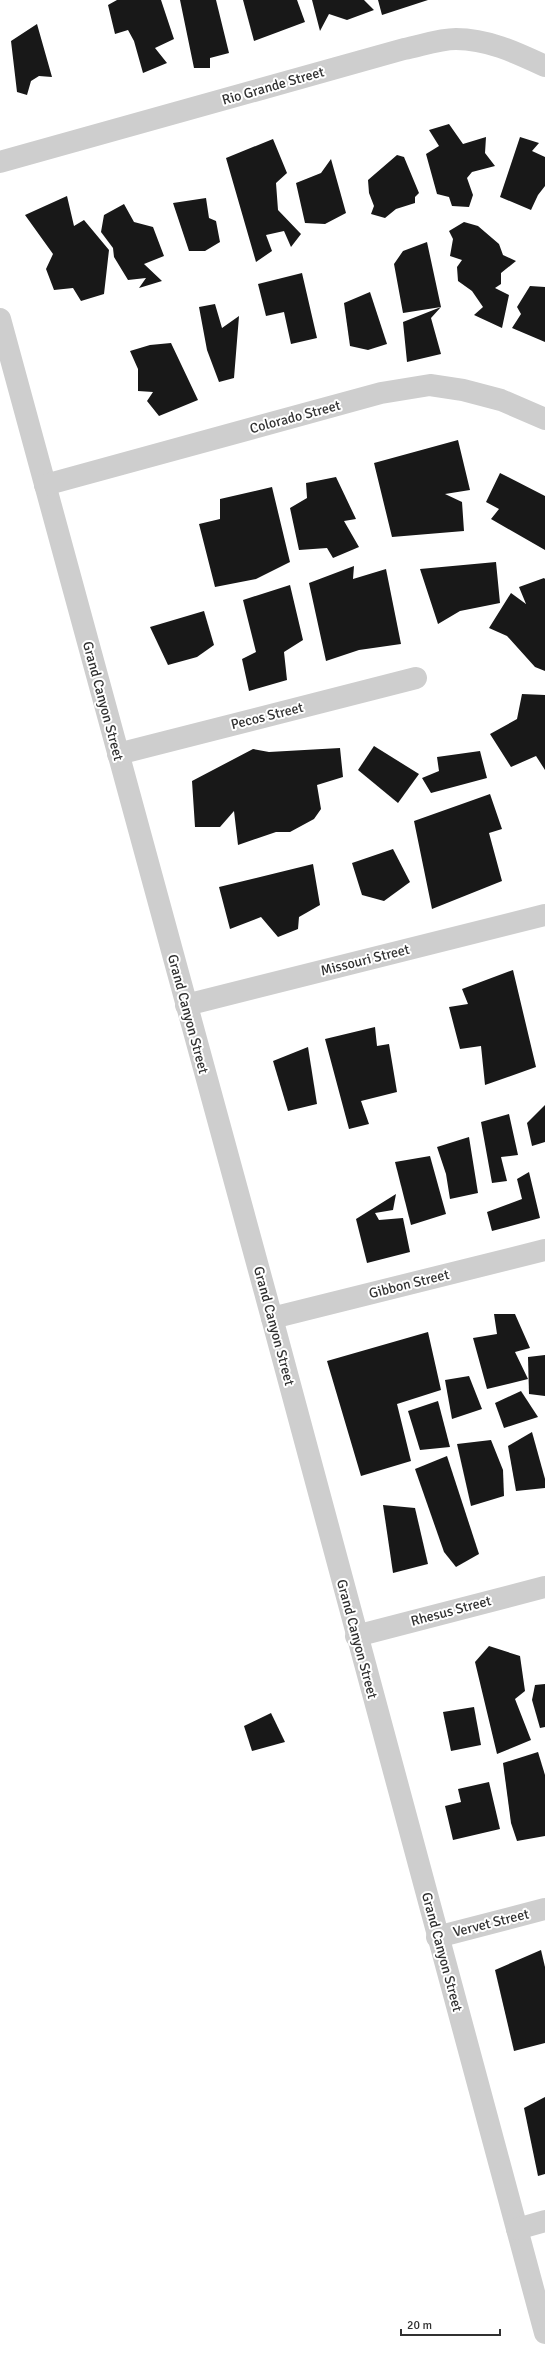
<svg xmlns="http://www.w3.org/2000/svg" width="545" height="2353" font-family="Signika,sans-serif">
<rect width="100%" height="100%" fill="#fff"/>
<g fill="#181818">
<polygon points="117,0 161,0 174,39 155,48 167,63 143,73 134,41 128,30 115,34 108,5"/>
<polygon points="180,0 216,0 229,53 210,58 210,68 194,68"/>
<polygon points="243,0 297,0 305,22 254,41"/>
<polygon points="312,0 364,0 374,10 347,20 329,14 320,31"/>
<polygon points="378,0 428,0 382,15"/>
<polygon points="37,24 52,77 39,76 31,81 27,95 17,92 11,41"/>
<polygon points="449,124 463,144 486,137 485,153 495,166 472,172 467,178 473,195 469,207 452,206 449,197 437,194 426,154 439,146 429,130"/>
<polygon points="520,137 539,143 532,151 545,157 545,186 538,195 531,210 500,197"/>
<polygon points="273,139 287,173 276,183 278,210 301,234 291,247 284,231 266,235 272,251 256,262 226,158"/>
<polygon points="397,155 404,157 419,193 415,197 415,203 396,209 385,218 371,214 374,206 369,193 368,180"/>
<polygon points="331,159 346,213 325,224 305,223 296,183 321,173"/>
<polygon points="67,196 74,226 84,220 109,250 104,294 81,301 73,288 54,290 46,269 53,254 25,215"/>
<polygon points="206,198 209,218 216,221 220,242 205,251 189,251 173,203"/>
<polygon points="124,204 134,222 153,227 164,256 144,264 162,281 139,288 146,278 128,280 114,257 113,248 101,232 104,215"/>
<polygon points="464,222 478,226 499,244 503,255 516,261 501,273 501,284 495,288 509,295 502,328 474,315 483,307 472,291 458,281 457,267 462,260 450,256 453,239 449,231"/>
<polygon points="427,242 441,307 431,318 441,354 407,362 403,322 441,307 403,313 394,264 403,251"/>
<polygon points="302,273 317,338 291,344 284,312 266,316 258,284"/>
<polygon points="530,286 545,287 545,342 512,328 521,314 517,307"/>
<polygon points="370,292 387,344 368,350 350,346 344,303"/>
<polygon points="215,304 222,328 239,316 234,378 219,382 207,350 199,307"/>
<polygon points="171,343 198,400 159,416 147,401 153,392 138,391 138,369 130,351 150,345"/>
<polygon points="458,440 470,490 445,494 462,502 464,531 392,537 374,463"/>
<polygon points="500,473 545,496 545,550 491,519 499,509 486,502"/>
<polygon points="336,477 356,519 344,521 359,547 333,558 327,548 299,550 290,508 307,498 306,483"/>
<polygon points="272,487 290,562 256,579 215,587 199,524 220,519 220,499"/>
<polygon points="496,562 500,603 460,611 438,624 420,569"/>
<polygon points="354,566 353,579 386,569 401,644 359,650 326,661 309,583"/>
<polygon points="544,578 545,579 545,671 535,667 507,636 489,628 511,593 526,604 519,587"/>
<polygon points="290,585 303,640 284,652 287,680 249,691 242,659 256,652 243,600"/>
<polygon points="204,611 214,645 197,657 168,665 150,627"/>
<polygon points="522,694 545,695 545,770 536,756 511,767 490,734 517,719"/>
<polygon points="374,746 419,774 398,803 358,770"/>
<polygon points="340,748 343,777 317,785 321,809 314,819 290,832 276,832 238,845 234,811 220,827 195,827 192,781 253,749 269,752"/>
<polygon points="480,751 487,778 431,793 422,778 439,771 437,757"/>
<polygon points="490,794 502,829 489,833 502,881 432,909 414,821"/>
<polygon points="393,849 410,882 384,901 362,895 352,863"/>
<polygon points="313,864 320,905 299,917 298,929 278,937 261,917 230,929 219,887"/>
<polygon points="513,970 536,1067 485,1085 481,1046 460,1049 449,1007 468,1004 462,989"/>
<polygon points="375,1027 377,1046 389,1044 397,1092 361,1101 369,1124 349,1129 325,1039"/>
<polygon points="308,1047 317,1104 288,1111 273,1061"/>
<polygon points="545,1105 545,1142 532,1146 527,1123"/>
<polygon points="509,1114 518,1155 501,1157 507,1181 492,1183 481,1122"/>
<polygon points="469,1137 478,1193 450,1199 446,1174 437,1147"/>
<polygon points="430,1156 446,1214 411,1225 395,1162"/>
<polygon points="529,1172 540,1218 492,1231 487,1212 522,1199 517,1179"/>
<polygon points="396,1194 393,1210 375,1213 379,1220 403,1218 410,1252 367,1263 356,1219"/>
<polygon points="494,1314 515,1314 530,1348 515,1352 528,1379 487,1389 473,1338 497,1334"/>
<polygon points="428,1332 441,1390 397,1404 411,1461 361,1476 327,1361"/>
<polygon points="545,1355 545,1396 529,1394 528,1357"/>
<polygon points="469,1376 482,1409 452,1419 445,1380"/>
<polygon points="521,1391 538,1417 504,1428 495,1403"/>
<polygon points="438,1401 450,1447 420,1450 408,1411"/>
<polygon points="532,1432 545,1479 545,1488 516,1491 508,1446"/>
<polygon points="491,1440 503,1470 504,1496 471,1506 457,1444"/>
<polygon points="447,1456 479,1554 456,1567 444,1552 415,1469"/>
<polygon points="383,1505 415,1508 428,1564 393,1573"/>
<polygon points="489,1646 520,1656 525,1691 515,1699 531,1740 497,1754 475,1662"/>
<polygon points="545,1684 545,1727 540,1728 532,1700 535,1685"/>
<polygon points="474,1707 481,1745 451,1751 443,1712"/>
<polygon points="271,1713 285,1742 252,1751 244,1726"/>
<polygon points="538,1752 545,1775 545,1836 517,1841 511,1823 503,1763"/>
<polygon points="489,1782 500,1829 453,1840 445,1806 461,1802 458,1789"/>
<polygon points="541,1950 545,1967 545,2043 514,2051 495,1970"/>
<polygon points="545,2097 545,2174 538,2176 524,2108"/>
</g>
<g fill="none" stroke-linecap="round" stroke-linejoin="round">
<g stroke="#cecece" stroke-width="22">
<path d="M0,162L404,49C420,46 439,39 456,39C488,39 517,53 545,66"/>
<polyline points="0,319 272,1318 545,2333"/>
<polyline points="45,485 381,393 430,385 463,390 501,400 545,419"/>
<polyline points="118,754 416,678"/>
<polyline points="186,1005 545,915"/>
<polyline points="272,1318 545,1250"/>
<polyline points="356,1636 545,1587"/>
<polyline points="437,1937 545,1909"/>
<polyline points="517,2229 545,2221"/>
</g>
</g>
<g text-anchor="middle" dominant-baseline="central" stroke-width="4" stroke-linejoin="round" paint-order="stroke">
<g font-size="14" fill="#313131" stroke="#fff">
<text transform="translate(273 86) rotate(-16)">Rio Grande Street</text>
<text transform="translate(295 417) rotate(-15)">Colorado Street</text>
<text transform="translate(103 701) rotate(75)">Grand Canyon Street</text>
<text transform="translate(267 716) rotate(-14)">Pecos Street</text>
<text transform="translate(365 960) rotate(-14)">Missouri Street</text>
<text transform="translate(188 1014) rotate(75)">Grand Canyon Street</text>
<text transform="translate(409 1284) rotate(-14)">Gibbon Street</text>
<text transform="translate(274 1326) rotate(75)">Grand Canyon Street</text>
<text transform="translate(451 1611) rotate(-15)">Rhesus Street</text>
<text transform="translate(357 1639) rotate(75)">Grand Canyon Street</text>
<text transform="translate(491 1923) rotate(-14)">Vervet Street</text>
<text transform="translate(442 1952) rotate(75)">Grand Canyon Street</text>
</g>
</g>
<path d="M401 2329v6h99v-6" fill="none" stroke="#313131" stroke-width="2"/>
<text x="407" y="2329" font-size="12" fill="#313131" stroke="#ffffff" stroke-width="3" paint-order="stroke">20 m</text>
</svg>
